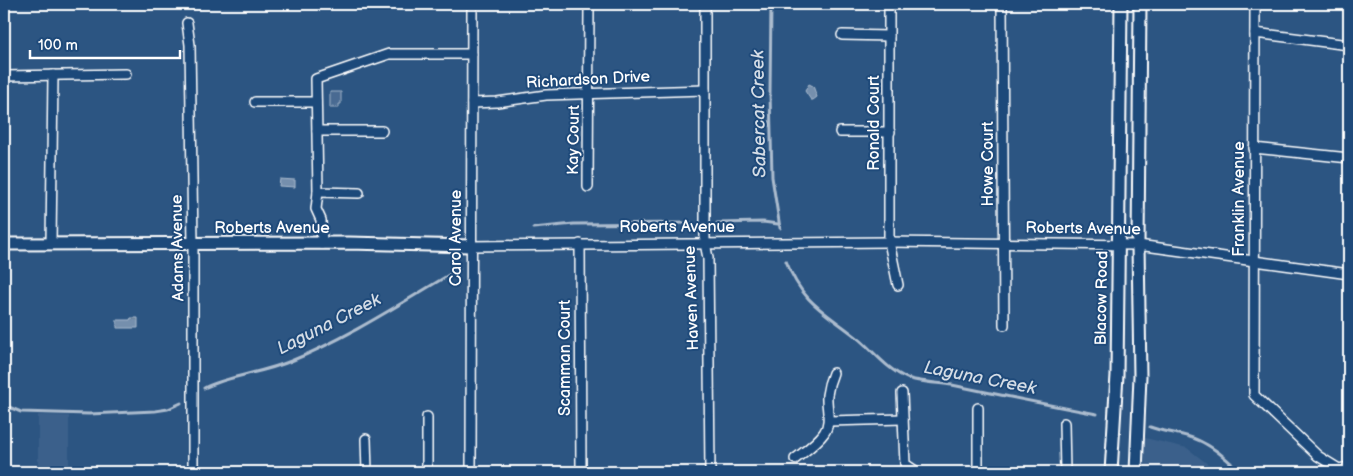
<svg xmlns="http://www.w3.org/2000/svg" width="1353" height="476" font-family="'Balsamiq Sans',sans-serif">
<defs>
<pattern id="park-tufts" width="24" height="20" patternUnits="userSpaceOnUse" patternTransform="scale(1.25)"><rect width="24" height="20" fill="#486b92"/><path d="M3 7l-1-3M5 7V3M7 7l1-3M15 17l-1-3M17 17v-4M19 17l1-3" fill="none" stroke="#6381a2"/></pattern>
<pattern id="water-ripples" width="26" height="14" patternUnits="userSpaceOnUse" patternTransform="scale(1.25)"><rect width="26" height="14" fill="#748fad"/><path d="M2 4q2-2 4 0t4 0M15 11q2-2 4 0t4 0" fill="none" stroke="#66788b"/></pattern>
</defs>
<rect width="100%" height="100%" fill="#2c5582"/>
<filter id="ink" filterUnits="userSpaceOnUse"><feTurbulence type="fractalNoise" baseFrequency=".02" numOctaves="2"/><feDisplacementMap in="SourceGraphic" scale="10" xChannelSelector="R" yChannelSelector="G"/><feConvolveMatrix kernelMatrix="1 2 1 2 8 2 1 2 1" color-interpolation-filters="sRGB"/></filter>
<g filter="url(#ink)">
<g fill="#3b618b">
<polygon points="38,415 69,416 69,472 38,472"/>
<polygon points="1145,438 1187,448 1218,472 1143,472"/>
</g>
<polygon fill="url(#park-tufts)" stroke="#a4b5c8" points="330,92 341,92 341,104 339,104 339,108 330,108"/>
<g fill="url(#water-ripples)" stroke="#acbcce">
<polygon points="809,84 813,86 817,97 813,100 811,100 805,91"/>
<polygon points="280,179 295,180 295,187 279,186"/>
<polygon points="131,318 138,318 138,328 117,328 117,320 130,320"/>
</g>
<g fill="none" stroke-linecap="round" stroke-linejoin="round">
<g stroke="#acbcce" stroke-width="3">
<polyline points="771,4 770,93 772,177 780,228"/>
<polyline points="717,223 763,222 778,224"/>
<polyline points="533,228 574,224 691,223"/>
<path d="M786,261C803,305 826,312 860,340C875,353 888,370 907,378C917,382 940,383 952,385C1000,395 1049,405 1097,414"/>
<path d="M204,388C231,375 263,373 291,361C350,337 404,301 459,269"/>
<polyline points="4,405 21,412 89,414 155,411 168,409 181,403"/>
<path d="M1150,427C1166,433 1184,433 1200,441C1216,448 1228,461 1241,472"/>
</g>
<defs>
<g id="minor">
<polyline points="705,4 705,243 708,258 710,472"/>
<polyline points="889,4 889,242 898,285"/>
<polyline points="1002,4 1004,325"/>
<polyline points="1255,4 1254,395 1318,456 1339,469 1349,467"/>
<polyline points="187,23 190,45 193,244 193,472"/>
<polyline points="1255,33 1349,45"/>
<polyline points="842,35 889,36"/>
<polyline points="4,76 126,74"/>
<polyline points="255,102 316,102"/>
<polyline points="472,103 497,102 546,95 705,90"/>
<polyline points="317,131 382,131"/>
<polyline points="840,132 890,132"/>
<polyline points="1254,148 1349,158"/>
<polyline points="588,187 589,4"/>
<polyline points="318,192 359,193"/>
<polyline points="51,244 53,75"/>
<polyline points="322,244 321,220 316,209 318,192 316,79 389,54 472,54"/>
<polyline points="580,244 581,472"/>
<polyline points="470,246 889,242 1138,245 1349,274"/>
<polyline points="902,393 905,464 917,472"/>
<polyline points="427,417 427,472"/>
<polyline points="829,421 903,419"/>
<polyline points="1064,423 1065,472"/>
<polyline points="366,439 367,472"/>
<path d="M795,459C805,451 817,443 824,433C832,422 826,407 827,395C828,387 830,380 833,373"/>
<polyline points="471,472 472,4"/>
<polyline points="978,472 978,408"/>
</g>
<g id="tertiary">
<polyline points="4,244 349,243 470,246"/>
<polyline points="1111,472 1117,375 1121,4"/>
<polyline points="1136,472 1140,376 1138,245 1140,4"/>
</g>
</defs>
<use href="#minor" stroke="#fff" stroke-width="12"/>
<use href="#tertiary" stroke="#fff" stroke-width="15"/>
<use href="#minor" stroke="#1f4a7a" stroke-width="9"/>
<use href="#tertiary" stroke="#1f4a7a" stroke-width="11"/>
</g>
</g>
<g text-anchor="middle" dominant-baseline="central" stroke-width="4" stroke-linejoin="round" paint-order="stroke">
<g font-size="16" fill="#fff" stroke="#1f4a7a">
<text transform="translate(588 80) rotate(-3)">Richardson Drive</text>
<text transform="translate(874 123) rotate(-90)">Ronald Court</text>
<text transform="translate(574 140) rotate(-89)">Kay Court</text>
<text transform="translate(988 164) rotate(-90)">Howe Court</text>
<text transform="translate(1239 199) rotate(-90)">Franklin Avenue</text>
<text x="677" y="227">Roberts Avenue</text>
<text x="272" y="228">Roberts Avenue</text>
<text transform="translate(1083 229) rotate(1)">Roberts Avenue</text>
<text transform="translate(456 238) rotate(-90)">Carol Avenue</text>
<text transform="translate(178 248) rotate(-91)">Adams Avenue</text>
<text transform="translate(692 298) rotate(-92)">Haven Avenue</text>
<text transform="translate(1102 298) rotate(-89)">Blacow Road</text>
<text transform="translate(565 358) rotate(-90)">Scamman Court</text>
</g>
<g font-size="18" font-style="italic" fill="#d5dde6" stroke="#1f4a7a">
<text transform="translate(759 114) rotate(-91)">Sabercat Creek</text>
<text transform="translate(329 324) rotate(-27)">Laguna Creek</text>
<text transform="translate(980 378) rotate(11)">Laguna Creek</text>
</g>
</g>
<rect width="1353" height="476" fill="none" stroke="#1f4a7a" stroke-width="20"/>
<rect x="10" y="10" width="1333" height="456" fill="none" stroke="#fff" stroke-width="2" filter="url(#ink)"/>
<path d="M30 50v8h150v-8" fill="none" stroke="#ffffff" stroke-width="2.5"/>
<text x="38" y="50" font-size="15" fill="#ffffff" stroke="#1f4a7a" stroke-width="4" paint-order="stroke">100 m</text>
</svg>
